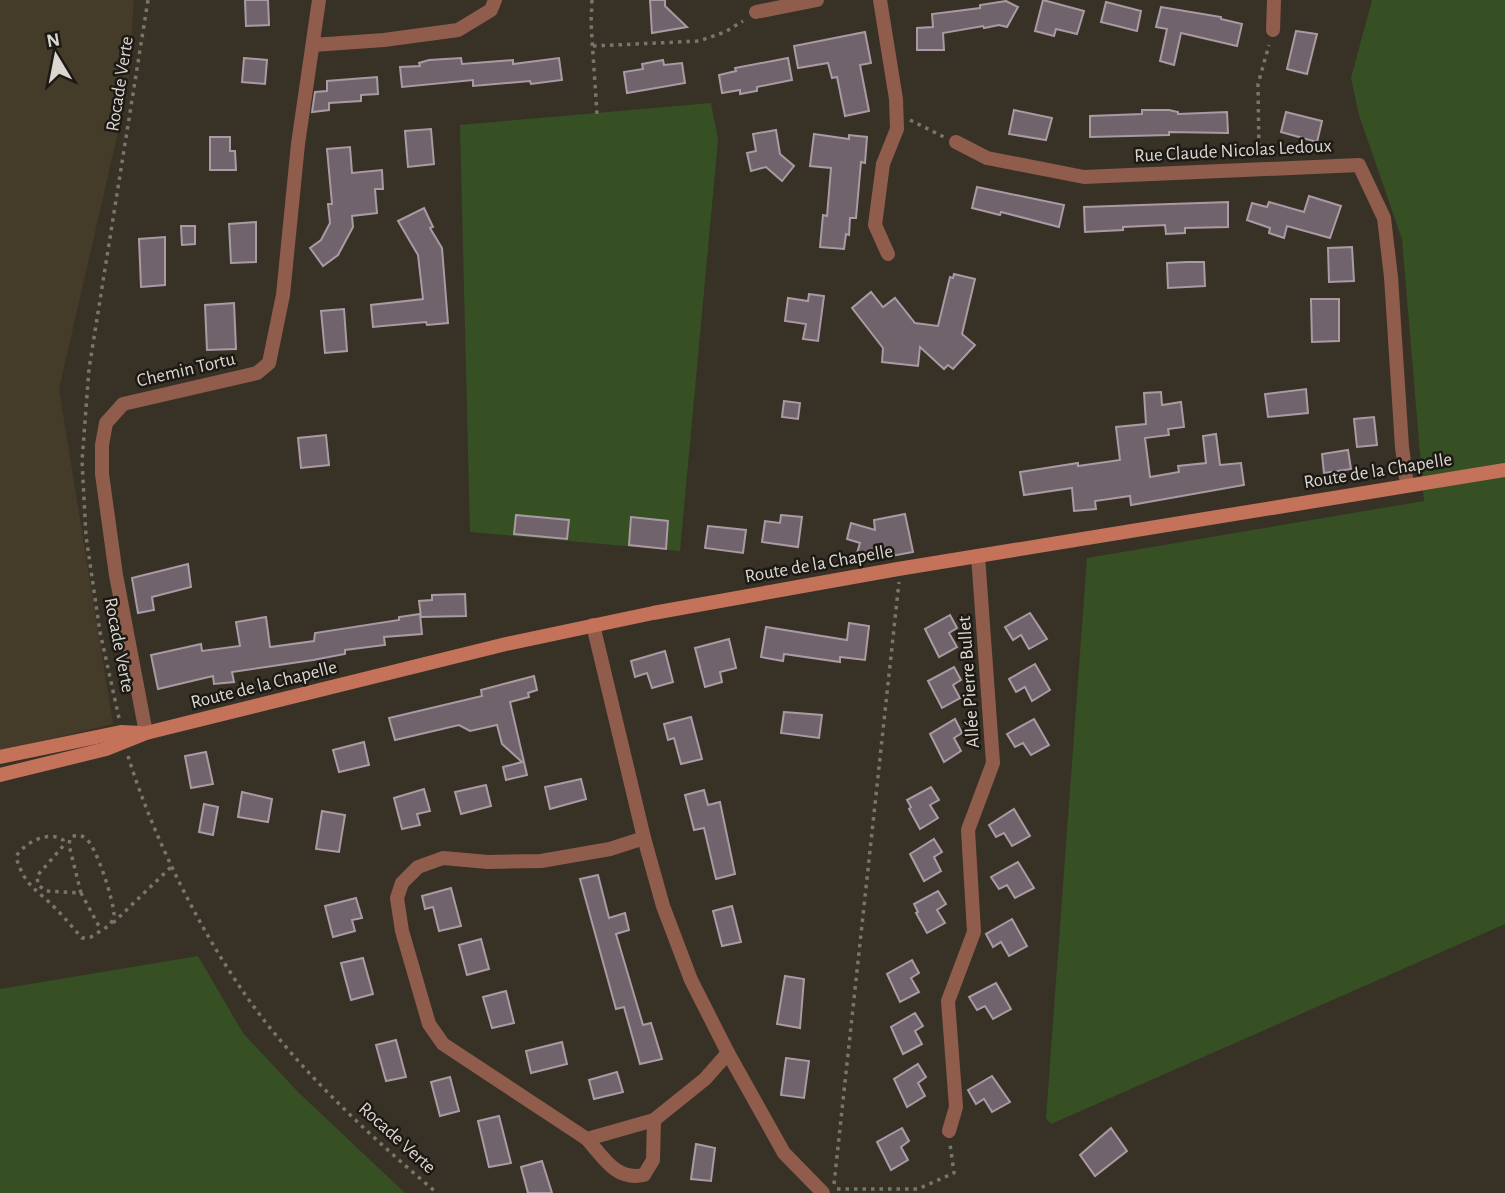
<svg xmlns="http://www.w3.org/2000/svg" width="1505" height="1193" font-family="'Alegreya Sans',sans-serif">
<rect width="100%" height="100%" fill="#383226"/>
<polygon fill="#443b29" points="0,0 134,0 128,89 59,389 113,724 0,751"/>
<g fill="#365023">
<polygon points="1372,0 1505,0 1505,924 1051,1124 1046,1118 1087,558 1424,501 1402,239 1359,115 1351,78"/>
<polygon points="711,103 718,140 680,551 470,532 460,125"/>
<polygon points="198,956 243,1033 298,1092 405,1193 0,1193 0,989"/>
</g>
<g fill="#71636c" stroke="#a99aa4" stroke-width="2">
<polygon points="245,0 268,0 269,25 246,26"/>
<polygon points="650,0 665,0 665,6 687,27 652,33"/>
<polygon points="1043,0 1084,11 1077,34 1056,29 1054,36 1035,31"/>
<polygon points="1006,1 1018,7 1007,27 999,25 984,28 983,26 943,33 944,50 917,50 917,28 933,27 932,14 980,8 980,5"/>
<polygon points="1106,2 1141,11 1137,31 1101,22"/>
<polygon points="1161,7 1221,17 1221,19 1242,24 1237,46 1181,33 1174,65 1160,61 1167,29 1156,27"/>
<polygon points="1296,31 1317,34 1307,74 1287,69"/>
<polygon points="865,32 871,63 860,65 869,111 845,116 837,77 832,78 828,63 798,68 794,46"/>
<polygon points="244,58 267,60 265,84 242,82"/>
<polygon points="461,58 462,64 513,60 513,64 559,58 562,80 531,84 530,81 473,86 473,80 402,87 400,67 420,66 419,63 429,60"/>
<polygon points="788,58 792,80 757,87 757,91 740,94 740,90 722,93 719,75 736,71 735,68"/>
<polygon points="663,60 664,65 682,63 685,83 627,93 624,72 643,69 642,64"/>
<polygon points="377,77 378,94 361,95 361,101 329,103 329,110 312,112 315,92 327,91 327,81"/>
<polygon points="1014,110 1052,118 1046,140 1009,134"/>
<polygon points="1142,110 1169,110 1178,112 1178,114 1227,112 1228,133 1169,132 1169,135 1090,137 1090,116 1142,114"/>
<polygon points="1286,112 1322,121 1317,142 1281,132"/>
<polygon points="431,129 434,164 408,167 405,131"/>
<polygon points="776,130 780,154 794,166 782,181 766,167 751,171 747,153 756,151 753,134"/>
<polygon points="814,134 849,139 849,135 867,137 865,163 861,162 856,218 850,218 849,235 846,234 844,249 820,247 823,215 827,216 831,168 810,166"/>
<polygon points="210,137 230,137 230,151 235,151 236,170 210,170"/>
<polygon points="350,147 352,173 382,170 383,189 375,189 377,213 352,216 353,227 338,255 323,266 310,248 321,240 330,223 328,204 332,204 327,149"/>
<polygon points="977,187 1064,205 1059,227 1001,212 1000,215 972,208"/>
<polygon points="1309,196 1341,206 1330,238 1287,226 1284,238 1269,233 1270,228 1247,220 1252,203 1267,207 1269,202 1304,212"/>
<polygon points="1228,202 1228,227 1185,228 1185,233 1166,234 1165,225 1123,227 1123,230 1085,232 1084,207"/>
<polygon points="424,208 433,227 430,228 442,248 448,323 427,325 426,322 373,327 371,305 423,299 418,255 398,221"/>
<polygon points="256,222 256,262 231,263 229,224"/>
<polygon points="181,226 195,226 195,244 182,245"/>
<polygon points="165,237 165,285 141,287 139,239"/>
<polygon points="1352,247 1354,281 1329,282 1328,248"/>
<polygon points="1187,262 1204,262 1205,286 1168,288 1167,263"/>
<polygon points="954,274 975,279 962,334 975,345 953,369 948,365 944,369 920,347 918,366 882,362 883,348 852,308 871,292 883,307 895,298 915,323 938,326 950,277 953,278"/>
<polygon points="809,294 824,296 818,341 803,339 806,324 785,321 788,298 808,301"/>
<polygon points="1311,299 1339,299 1339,341 1312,342"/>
<polygon points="234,303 236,349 207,350 205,305"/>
<polygon points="344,309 347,351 325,353 321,311"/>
<polygon points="1306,389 1308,413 1268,417 1265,394"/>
<polygon points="1161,392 1162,405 1181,402 1184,427 1168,429 1169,435 1145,438 1150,477 1179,472 1178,466 1206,463 1203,436 1216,434 1220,465 1241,463 1244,485 1131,505 1130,496 1095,501 1096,509 1074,511 1072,488 1024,495 1020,472 1078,463 1078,466 1120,460 1116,427 1146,424 1144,393"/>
<polygon points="784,401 800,403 798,419 782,417"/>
<polygon points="1374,417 1377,445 1357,447 1354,419"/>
<polygon points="326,435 329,465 301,468 298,438"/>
<polygon points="1348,450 1351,469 1324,473 1322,454"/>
<polygon points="905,514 913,552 854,563 860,543 847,539 851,523 875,530 874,520"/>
<polygon points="516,515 569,520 567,539 514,534"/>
<polygon points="781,515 802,517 798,547 762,542 765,521 780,523"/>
<polygon points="631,517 668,521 666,549 629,545"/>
<polygon points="708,526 746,530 743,553 705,548"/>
<polygon points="188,564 191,587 152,597 154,610 138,613 132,578"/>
<polygon points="465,594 466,616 421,617 419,601 432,600 432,595"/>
<polygon points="1030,613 1047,639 1029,649 1021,635 1013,640 1005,627"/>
<polygon points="420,614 422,634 384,637 385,645 345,650 345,654 313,660 232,672 234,682 214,684 213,676 158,689 151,655 201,644 202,651 240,646 236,622 266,617 270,647 314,641 315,633 399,620 399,617"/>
<polygon points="950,615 957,628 949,633 957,647 939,657 925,629"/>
<polygon points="849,623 869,626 865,660 840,657 840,662 784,654 783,661 761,657 766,627 847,640"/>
<polygon points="729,639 736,668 720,672 722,682 705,687 695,648"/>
<polygon points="665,651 673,682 652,688 647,673 635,677 631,661"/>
<polygon points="1035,664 1050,690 1032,701 1025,687 1016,692 1009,679"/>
<polygon points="954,667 961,680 953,685 960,698 942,708 928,681"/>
<polygon points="534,676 537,690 528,693 529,697 510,702 527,775 506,780 503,767 522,762 502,744 497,725 470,731 459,725 395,740 389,718 482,696 481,690"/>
<polygon points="784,712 822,715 819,738 781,733"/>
<polygon points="691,717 702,759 681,764 674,738 668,740 664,724"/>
<polygon points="955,719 962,733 954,738 961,751 944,762 930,734"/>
<polygon points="1034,719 1049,745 1031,755 1023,743 1015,747 1007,734"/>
<polygon points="364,742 369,765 339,772 333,750"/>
<polygon points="206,752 213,784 191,788 185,756"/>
<polygon points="581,779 586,799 550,809 545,787"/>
<polygon points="486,785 491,806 461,814 455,792"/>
<polygon points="931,787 939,800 930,805 938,818 920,829 909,809 911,807 907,800"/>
<polygon points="424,789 430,811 417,814 420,825 402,829 394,798"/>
<polygon points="704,790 708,805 720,802 735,874 716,879 704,828 694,830 685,795"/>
<polygon points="242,792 272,799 268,822 238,817"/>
<polygon points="204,804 218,807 213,835 199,832"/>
<polygon points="1014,809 1030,836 1012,846 1004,833 996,837 989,825"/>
<polygon points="322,811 345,815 339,852 316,849"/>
<polygon points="934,839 942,852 934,857 941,871 924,881 910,854"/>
<polygon points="1018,862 1034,888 1015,898 1007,885 999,889 991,877"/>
<polygon points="598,875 609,918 625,913 629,930 616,934 643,1025 651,1023 662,1059 640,1064 624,1007 616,1009 580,879"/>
<polygon points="451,888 461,926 439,931 433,907 425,909 422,896"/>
<polygon points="938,891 946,904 937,910 945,923 927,933 916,913 918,912 914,904"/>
<polygon points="356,898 362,918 352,920 355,931 333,937 325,906"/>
<polygon points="732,906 741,942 722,946 713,911"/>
<polygon points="1012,919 1027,946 1009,956 1001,942 993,947 986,934"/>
<polygon points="481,939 489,969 467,975 459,945"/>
<polygon points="363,958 373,994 351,1000 341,963"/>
<polygon points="912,960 919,973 911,978 919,992 900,1002 887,974"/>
<polygon points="785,976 804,979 800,1028 777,1024"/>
<polygon points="996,983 1011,1009 993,1019 985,1006 977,1010 969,997"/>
<polygon points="506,991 514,1023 492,1028 483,997"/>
<polygon points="915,1013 923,1026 915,1031 922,1044 903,1054 891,1027"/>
<polygon points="396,1040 406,1077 386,1081 376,1045"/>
<polygon points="562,1042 567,1064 531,1073 526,1051"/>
<polygon points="786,1058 809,1061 804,1098 781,1095"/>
<polygon points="918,1064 926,1077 918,1083 925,1096 907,1107 894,1079"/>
<polygon points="617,1072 623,1092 594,1099 589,1080"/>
<polygon points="992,1076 1010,1102 992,1112 984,1099 976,1104 968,1090"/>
<polygon points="450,1077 459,1111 440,1116 431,1082"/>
<polygon points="499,1116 511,1163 489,1167 478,1121"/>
<polygon points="902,1128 909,1141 901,1147 908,1160 891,1170 877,1142"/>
<polygon points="1111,1128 1127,1151 1095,1176 1080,1155"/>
<polygon points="696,1144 715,1148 711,1181 691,1179"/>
<polygon points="542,1161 552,1193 528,1193 521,1167"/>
</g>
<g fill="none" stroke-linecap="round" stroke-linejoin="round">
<g stroke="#7a756b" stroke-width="3.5" stroke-dasharray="3.5 5" stroke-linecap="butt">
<polyline points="592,0 591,23 597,114"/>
<polyline points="593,46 699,41 725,32 743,21"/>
<polyline points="910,120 944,137"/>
<polyline points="1259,155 1258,84 1269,45"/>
<polyline points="119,718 100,632 86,536 82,461 89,369 148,0"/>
<path d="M128,756C155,844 210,952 267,1024C317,1087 376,1141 437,1193"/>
<path d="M81,893L69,845L70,838C75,835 80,834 85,838C96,844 114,902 114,915C114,916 111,924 110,925L91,937L82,938C73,928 65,918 56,909C36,888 25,887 16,857C23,843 49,830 63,840L64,845L37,876L38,885L46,891L81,893L101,930"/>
<polyline points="113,923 172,866"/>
<polyline points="834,1184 899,582"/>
<polyline points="837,1189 918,1189 954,1173 950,1144"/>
</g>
<g stroke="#905c4c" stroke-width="14">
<polyline points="880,0 896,99 897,129 883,164 875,225 888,254"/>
<polyline points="756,12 817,0"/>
<polyline points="1273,30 1274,0"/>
<polyline points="313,45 384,40 458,30 491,10 495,0"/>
<polyline points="956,142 987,158 1084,177 1359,165 1384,218 1391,277 1402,447 1407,485"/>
<polyline points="593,625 644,838 663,906 691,980 728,1053 705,1079 654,1120 587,1139 443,1044 429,1024 402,931 397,898 402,883 418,867 443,858 488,862 541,861 610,849 644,838"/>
<polyline points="146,733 116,575 102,474 102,445 106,423 123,404 257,373 269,363 283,295 298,144 319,0"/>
<polyline points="728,1053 784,1153 823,1193"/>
<polyline points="949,1131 956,1107 948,1001 974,932 968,830 993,763 978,556"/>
<path d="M587,1139C604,1158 616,1181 644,1175L653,1160L654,1120"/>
</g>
<g stroke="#c47259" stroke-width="14">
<polyline points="0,757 121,732 141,733"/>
<polyline points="0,775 106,749 146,733 506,644 653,613 898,569 1505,470"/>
</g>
</g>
<g text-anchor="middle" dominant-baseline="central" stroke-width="5" stroke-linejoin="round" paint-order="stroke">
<g font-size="19" fill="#dbd7d0" stroke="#1d1a15">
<text transform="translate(120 84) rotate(-81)">Rocade Verte</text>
<text transform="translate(1233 151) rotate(-3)">Rue Claude Nicolas Ledoux</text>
<text transform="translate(186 370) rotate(-13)">Chemin Tortu</text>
<text transform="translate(1378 471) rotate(-9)">Route de la Chapelle</text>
<text transform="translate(819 564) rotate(-10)">Route de la Chapelle</text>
<text transform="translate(119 645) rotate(79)">Rocade Verte</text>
<text transform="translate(969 682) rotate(-94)">Allée Pierre Bullet</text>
<text transform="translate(264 685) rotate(-14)">Route de la Chapelle</text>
<text transform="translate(397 1138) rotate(42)">Rocade Verte</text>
</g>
</g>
<g transform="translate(56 56) rotate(350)" stroke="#1d1a15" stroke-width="5" paint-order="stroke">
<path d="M0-5L12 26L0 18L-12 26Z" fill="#dbd7d0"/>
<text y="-10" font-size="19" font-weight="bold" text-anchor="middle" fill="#dbd7d0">N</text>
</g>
</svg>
